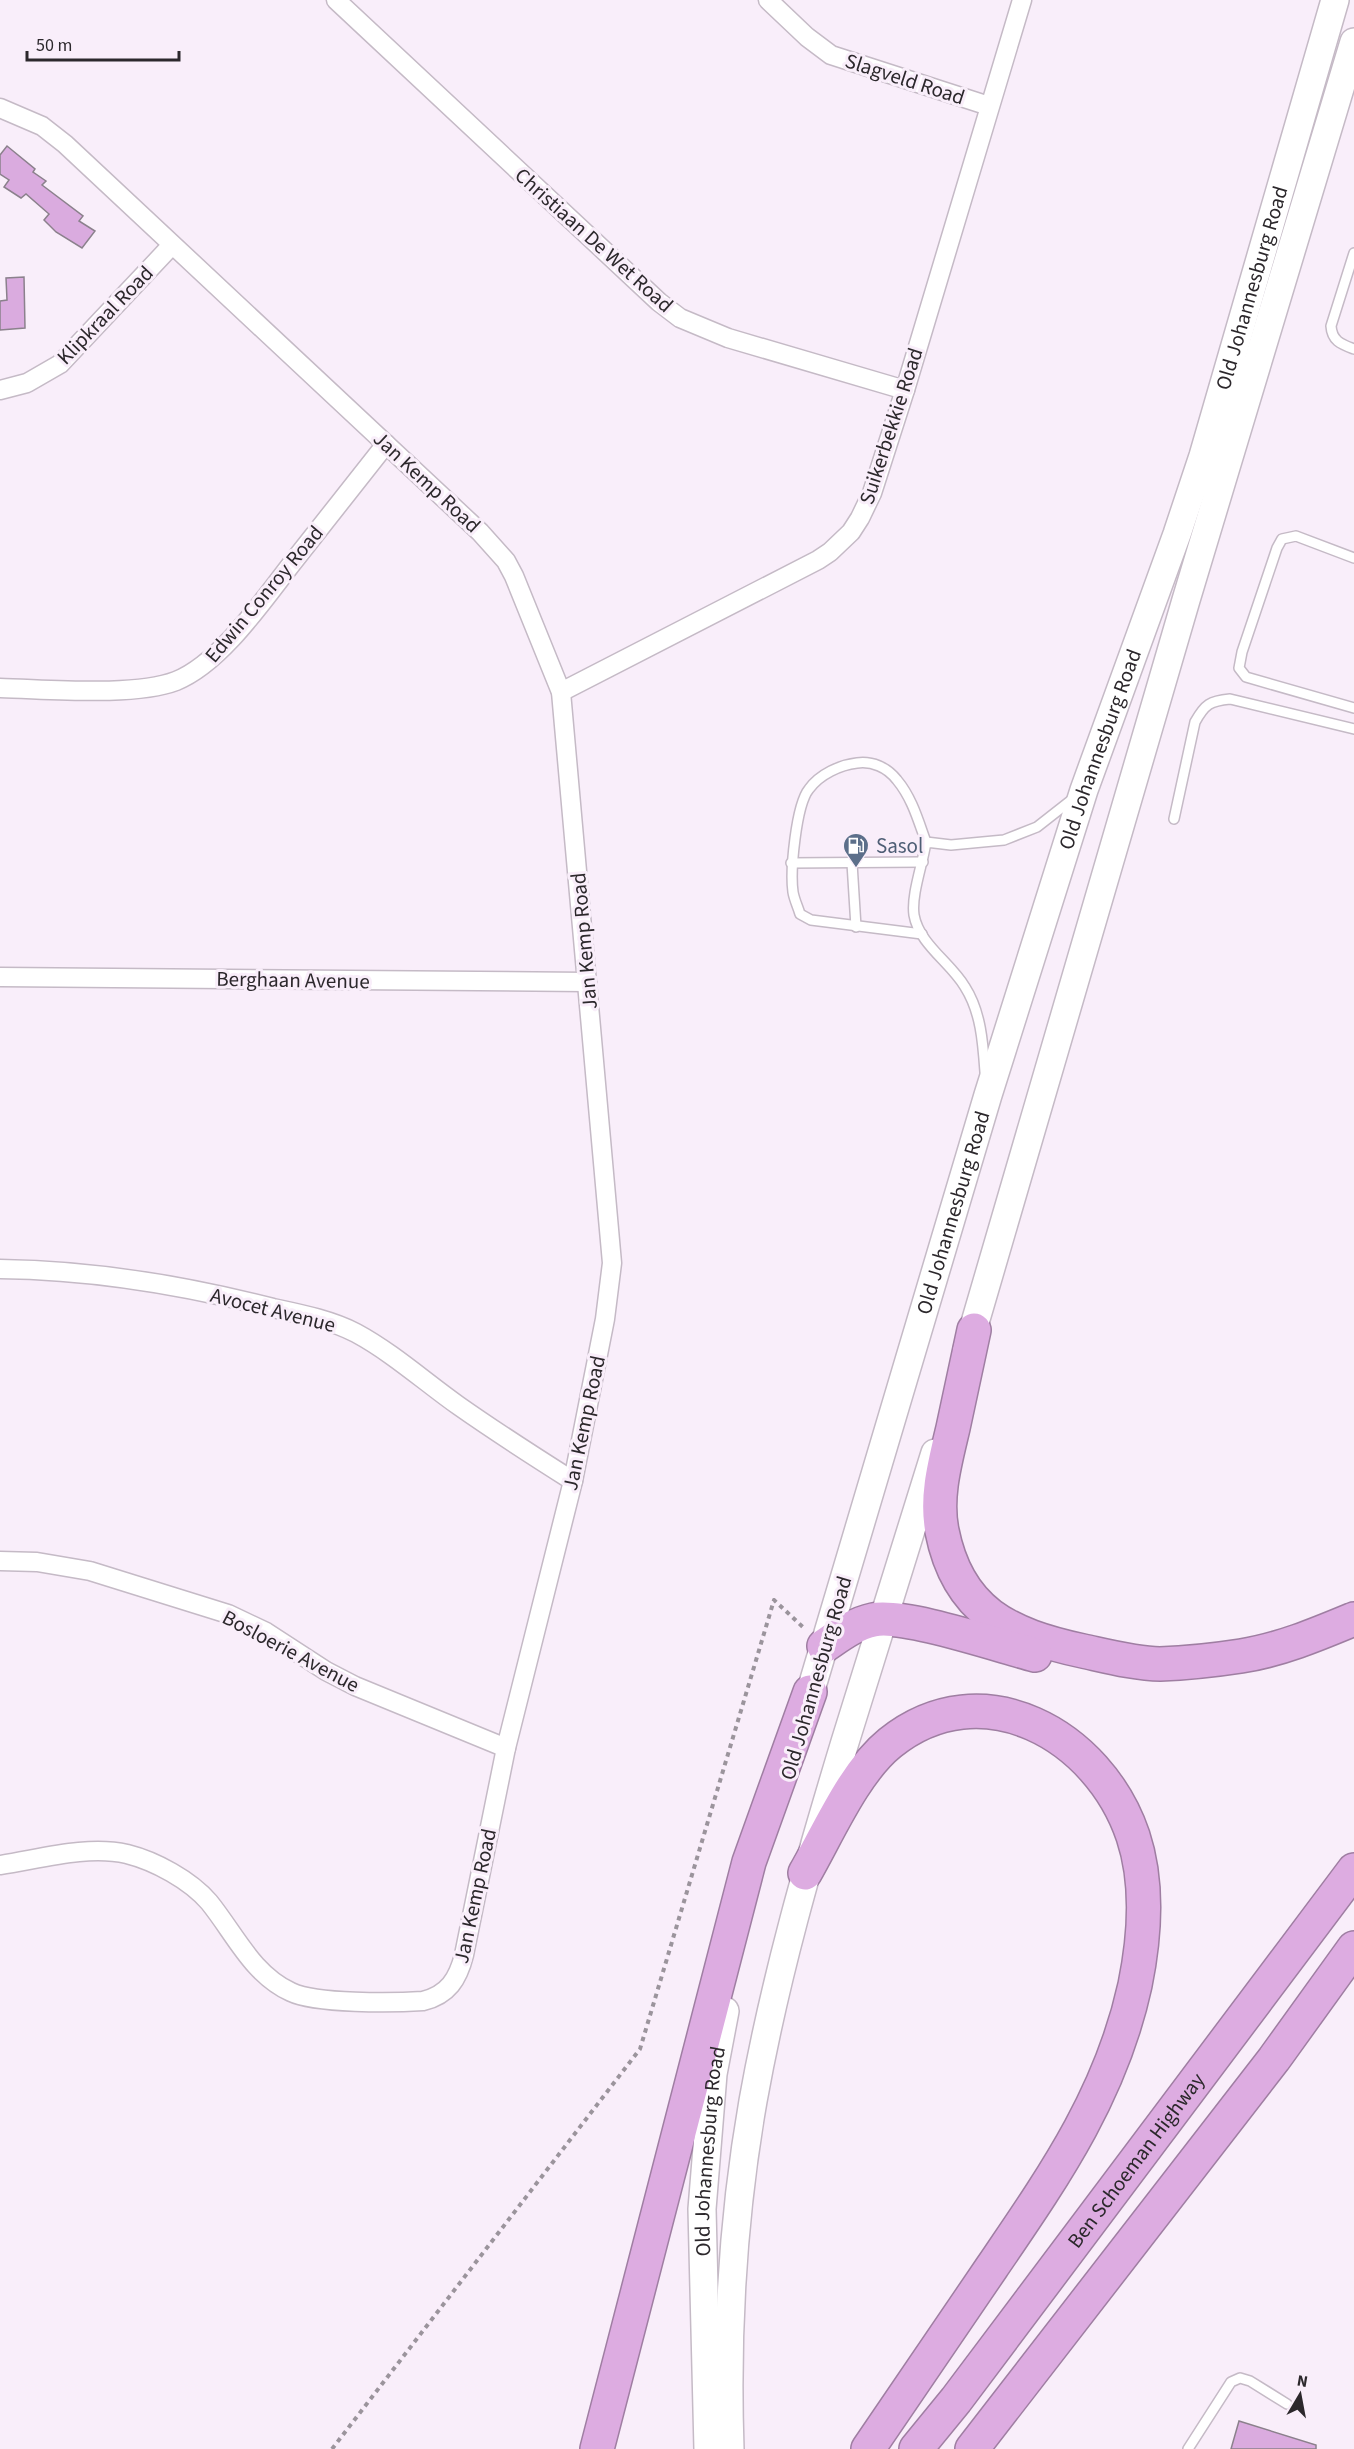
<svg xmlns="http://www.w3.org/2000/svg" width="1354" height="2449" font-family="'Source Sans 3',sans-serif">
<rect width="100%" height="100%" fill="#f9eefa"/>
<g fill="#daabdf" stroke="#8b818c" stroke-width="1.5">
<polygon points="7,146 35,169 33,172 46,181 42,185 83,216 79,221 95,231 82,248 56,232 44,220 49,214 26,194 21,198 4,187 9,180 0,174 0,155"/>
<polygon points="24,277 25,328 0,330 0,301 7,300 6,278"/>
<polygon points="1239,2421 1316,2445 1316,2449 1231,2449"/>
</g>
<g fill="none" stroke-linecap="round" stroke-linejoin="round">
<defs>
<g id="service">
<path d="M1354,253L1331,326C1332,341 1341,344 1354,349"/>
<polyline points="1354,558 1296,536 1282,539 1277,548 1242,652 1239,668 1246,677 1354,708"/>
<path d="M1174,819L1195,722C1205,704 1210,701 1230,699L1354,729"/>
<polyline points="791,863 923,862"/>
<polyline points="852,863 856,927"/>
<path d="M922,934L811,920L800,914C798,907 794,899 793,892C790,871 796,805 809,789C820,774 840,765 857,763C872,761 887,767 897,780C912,798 918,820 926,842"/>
<path d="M985,1072C983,1043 981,1012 965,987C951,963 919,944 914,915C911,895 923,863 926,842L951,845L1004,840L1037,827L1074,798"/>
<polyline points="1188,2449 1231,2382 1240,2378 1250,2381 1287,2404"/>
</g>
<g id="minor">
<polyline points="336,0 659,302 680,318 728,338 905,390"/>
<polyline points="768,0 807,37 831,55 989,106"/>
<path d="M0,108L42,126L65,144L480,532L506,561L514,576L561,692L612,1263L605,1319L573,1481L506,1748L464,1955C458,1979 448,1995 423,2001C393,2003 316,2004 291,1992C252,1974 235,1934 209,1902C190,1880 155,1861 127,1854C87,1845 40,1859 0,1865"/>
<polyline points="0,390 27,383 60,364 172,245"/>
<path d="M0,688C48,689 134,697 176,681C221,663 264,599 293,562C324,523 355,483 386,444"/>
<polyline points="561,692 818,560 830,552 851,532 860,518 872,493 905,390 1022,0"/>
<polyline points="0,977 587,982"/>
<path d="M0,1269C93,1270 183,1285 273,1308C301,1314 331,1320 356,1333C393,1353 425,1382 459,1406C496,1432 535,1457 573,1481"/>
<polyline points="0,1561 37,1562 90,1571 228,1614 266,1632 326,1671 355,1686 506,1748"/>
</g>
<g id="secondary">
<polyline points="967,1350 1186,600 1354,42"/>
<path id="s1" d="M805,1710L988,1095L1084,790L1177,534L1203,456L1335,0"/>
<path id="s2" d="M708,2449L702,2209L713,2074L725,2011"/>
<path d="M730,2449C726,2333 733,2215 753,2101C775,1978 809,1861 845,1742C875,1646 905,1549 935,1453"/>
</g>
<g id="motorway">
<path d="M974,1330C967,1363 960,1395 953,1428C945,1462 935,1497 942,1531C958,1612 1009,1635 1083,1651C1106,1656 1137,1664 1160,1664C1187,1663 1215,1660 1241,1656C1280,1650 1318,1634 1354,1619"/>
<path d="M824,1646C839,1636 854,1624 873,1620C903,1613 1000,1646 1035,1655"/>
<path d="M805,1873C828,1833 854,1772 890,1743C982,1669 1099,1735 1133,1836C1149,1884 1145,1936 1135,1985C1111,2095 1054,2176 992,2267C951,2327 910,2388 868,2449"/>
<polyline points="597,2449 749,1862 810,1692"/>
<path id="s3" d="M916,2449L956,2400L1354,1870"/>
<polyline points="972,2449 1274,2059 1354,1948"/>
</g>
</defs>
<use href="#service" stroke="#c5bac6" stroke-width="12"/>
<use href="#minor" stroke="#c5bac6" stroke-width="21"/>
<use href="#secondary" stroke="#c5bac6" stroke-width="30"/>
<use href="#motorway" stroke="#9f7ea2" stroke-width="36"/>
<polyline stroke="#9b949c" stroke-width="4" stroke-dasharray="4.5 4.5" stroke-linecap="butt" points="332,2449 640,2049 774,1600 805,1629"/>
<use href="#service" stroke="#fff" stroke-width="9"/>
<use href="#minor" stroke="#fff" stroke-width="18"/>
<use href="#secondary" stroke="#fff" stroke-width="27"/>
<use href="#motorway" stroke="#ddace1" stroke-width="33"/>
</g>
<defs>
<symbol id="fuel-pin" viewBox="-11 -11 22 30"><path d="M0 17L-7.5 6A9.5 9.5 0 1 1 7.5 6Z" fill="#5c6f8a" stroke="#f9eefa"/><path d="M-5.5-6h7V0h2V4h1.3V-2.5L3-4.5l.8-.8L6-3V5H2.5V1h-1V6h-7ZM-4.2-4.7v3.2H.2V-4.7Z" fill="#fff"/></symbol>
</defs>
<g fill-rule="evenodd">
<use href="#fuel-pin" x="841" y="831" width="30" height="40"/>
</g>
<g text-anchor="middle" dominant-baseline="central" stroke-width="6" stroke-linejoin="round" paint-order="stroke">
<g font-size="21" fill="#2c282c" stroke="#f9eefa">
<text transform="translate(905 79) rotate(18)">Slagveld Road</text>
<text transform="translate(594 240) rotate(42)">Christiaan De Wet Road</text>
<text stroke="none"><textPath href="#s1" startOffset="1491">Old Johannesburg Road</textPath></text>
<text transform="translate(105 315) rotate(-46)">Klipkraal Road</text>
<text transform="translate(891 426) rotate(-72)">Suikerbekkie Road</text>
<text transform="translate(427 482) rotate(43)">Jan Kemp Road</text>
<text transform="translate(264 594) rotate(-50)">Edwin Conroy Road</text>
<text stroke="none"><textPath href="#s1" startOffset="1005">Old Johannesburg Road</textPath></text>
<text transform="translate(584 941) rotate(-95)">Jan Kemp Road</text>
<text transform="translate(293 980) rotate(1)">Berghaan Avenue</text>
<text stroke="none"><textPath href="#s1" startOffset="519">Old Johannesburg Road</textPath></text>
<text transform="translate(273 1310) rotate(14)">Avocet Avenue</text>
<text transform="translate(584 1423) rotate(-78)">Jan Kemp Road</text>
<text transform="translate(291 1651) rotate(28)">Bosloerie Avenue</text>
<text transform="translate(816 1678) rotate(-74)">Old Johannesburg Road</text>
<text transform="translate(475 1896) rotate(-78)">Jan Kemp Road</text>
<text stroke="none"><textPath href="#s2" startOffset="298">Old Johannesburg Road</textPath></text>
<text stroke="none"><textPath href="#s3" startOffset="363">Ben Schoeman Highway</textPath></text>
</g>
<g font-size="21" fill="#4e5e75" stroke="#f9eefa" text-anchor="start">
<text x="876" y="846">Sasol</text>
</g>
</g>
<g transform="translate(1300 2395) rotate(10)" stroke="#f9eefa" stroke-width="4.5" paint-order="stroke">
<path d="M0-4.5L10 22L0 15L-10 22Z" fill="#2c282c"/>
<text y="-9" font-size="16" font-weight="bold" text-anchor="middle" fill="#2c282c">N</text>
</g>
<path d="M27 51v9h152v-9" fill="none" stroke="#2c282c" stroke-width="3"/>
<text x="36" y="51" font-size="18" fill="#2c282c" stroke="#f9eefa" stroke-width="4.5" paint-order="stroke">50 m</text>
</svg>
